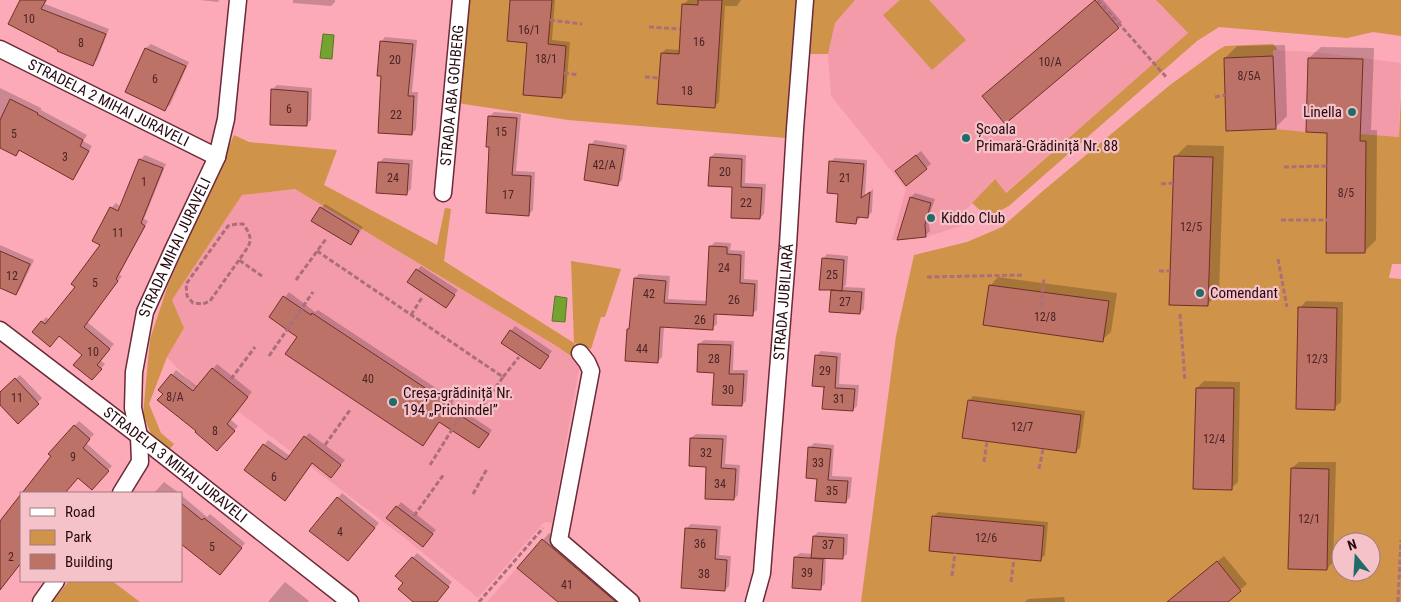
<svg xmlns="http://www.w3.org/2000/svg" width="1401" height="602" font-family="'Roboto Condensed',sans-serif">
<rect width="100%" height="100%" fill="#fcaab7"/>
<g fill="#f49ba9">
<polygon points="855,0 1156,0 1188,33 1005,193 994,179 965,211 964,225 926,237 892,240 906,189 831,96 828,54 835,23"/>
<polygon points="1273,50 1315,52 1401,63 1399,137 1361,134 1306,132 1276,129"/>
<polygon points="295,189 558,347 580,364 552,523 544,522 478,598 406,539 239,412 233,418 201,393 167,357 184,328 172,300 242,195"/>
<polygon points="542,539 618,602 487,602"/>
</g>
<g fill="#cf9349" fill-rule="evenodd">
<polygon points="466,0 797,0 790,107 786,138 568,120 457,103"/>
<polygon points="811,0 855,0 835,23 828,54 810,54"/>
<polygon points="900,0 929,0 966,40 932,70 883,15"/>
<path d="M1156,0H1401V36L1373,32L1347,38L1219,27L1197,41L1009,206C989,216 989,219 972,203L995,179L1006,193L1188,33Z"/>
<path d="M1273,44L1276,47L1277,50H1273V56L1224,58L1226,131L1276,129L1306,132L1361,134L1399,137L1401,96V264H1392L1389,278L1401,279V602H861L896,336L914,255L967,242L1002,227L1044,190L1170,85L1218,50L1225,46ZM1341,542H1371V572H1341Z"/>
<polygon points="234,135 249,142 337,150 324,185 437,245 445,208 451,209 444,261 574,343 571,261 621,269 605,317 601,317 591,349 575,343 572,357 558,347 295,189 242,195 172,300 184,328 167,357 149,404 161,433 174,444 169,450 153,438 143,415 150,339 168,285"/>
<polygon points="69,581 112,581 140,602 52,602"/>
</g>
<g fill="#74a332" stroke="#5d7528">
<polygon points="323,34 334,35 332,59 320,58"/>
<polygon points="555,296 567,298 565,322 552,321"/>
</g>
<g fill="#0003">
<polygon points="22,0 47,0 45,4 109,29 97,60 93,64"/>
<polygon points="200,0 219,0 218,2"/>
<polygon points="293,0 335,0 335,2 331,6 293,3"/>
<polygon points="511,0 555,0 552,40 570,42 566,93 562,97 529,41"/>
<polygon points="688,0 741,0 737,6 725,6 719,102 715,106 662,53 666,49 680,50 683,5"/>
<polygon points="1097,0 1103,0 1122,22 1118,27 988,92"/>
<polygon points="385,37 417,40 412,92 418,92 416,129 412,134 382,75 381,42"/>
<polygon points="151,44 189,62 170,105 165,109 127,92 146,48"/>
<polygon points="1285,45 1287,116 1275,128 1225,58 1237,46"/>
<polygon points="1321,47 1374,48 1371,130 1377,130 1376,240 1364,252 1328,132 1309,58"/>
<polygon points="277,85 312,88 311,120 306,125 272,90"/>
<polygon points="0,88 41,108 41,110 87,135 83,141 92,146 77,174 72,178 20,150 16,155 0,147"/>
<polygon points="494,112 521,114 516,171 535,172 533,210 529,214 491,146 490,116"/>
<polygon points="595,140 627,145 622,180 618,184 590,145"/>
<polygon points="1187,145 1224,146 1219,293 1207,305 1175,157"/>
<polygon points="921,151 931,164 906,184 901,167"/>
<polygon points="715,153 746,155 745,183 766,184 764,214 760,218 711,157"/>
<polygon points="145,155 166,164 144,219 148,221 119,275 122,276 87,322 114,344 100,360 105,364 96,374 84,354 59,335 33,332 46,317 50,320 77,287 102,245 111,208 116,203 121,207 141,159"/>
<polygon points="384,158 413,160 411,189 406,194 380,162"/>
<polygon points="835,158 867,160 865,196 873,189 872,212 867,217 860,216 860,218 856,222 839,193 830,162"/>
<polygon points="915,193 935,199 928,219 930,231 925,236 911,197"/>
<polygon points="325,204 363,227 351,244 321,208"/>
<polygon points="715,242 731,243 730,250 745,251 744,279 758,280 757,310 752,314 717,312 717,324 712,328 664,326 662,357 657,362 630,328 635,278 639,274 670,276 668,299 708,301 710,247"/>
<polygon points="0,245 34,260 20,289 16,294 0,287"/>
<polygon points="827,254 848,256 846,285 844,287 865,288 864,309 860,313 832,289 823,259"/>
<polygon points="421,266 458,290 446,306 417,270"/>
<polygon points="998,277 1117,293 1111,332 1102,340 990,286"/>
<polygon points="289,292 315,312 318,310 454,400 452,403 492,430 483,443 479,447 440,421 423,444 298,336 270,316"/>
<polygon points="1306,301 1343,302 1341,402 1334,408 1300,308"/>
<polygon points="515,326 552,351 540,368 511,331"/>
<polygon points="704,340 734,341 733,370 748,370 746,401 742,405 715,372 699,344"/>
<polygon points="821,351 841,353 839,384 859,385 857,406 853,410 827,386 816,356"/>
<polygon points="217,364 252,392 230,419 238,426 221,445 197,430 160,390 176,370 198,387"/>
<polygon points="20,375 42,398 18,422 0,403 0,394"/>
<polygon points="1204,381 1240,382 1238,482 1231,488 1197,388"/>
<polygon points="973,396 1085,411 1080,448 1075,452 969,401"/>
<polygon points="79,421 94,434 86,443 112,466 96,484 78,477 64,493 24,493 58,460 50,454"/>
<polygon points="309,433 345,460 335,472 313,462 289,495 246,470 268,440 290,456"/>
<polygon points="696,434 727,435 725,464 740,465 738,495 734,499 708,466 691,438"/>
<polygon points="814,443 834,445 832,476 852,477 850,497 846,502 818,478 809,448"/>
<polygon points="1299,462 1336,462 1333,562 1327,569 1292,468"/>
<polygon points="164,482 179,493 154,493"/>
<polygon points="342,493 379,523 352,555 338,498"/>
<polygon points="181,495 207,517 210,514 245,543 225,569 181,542"/>
<polygon points="21,496 21,562 0,589 0,530 5,516"/>
<polygon points="401,502 436,530 427,541 397,507"/>
<polygon points="938,512 1048,522 1045,555 1040,560 933,517"/>
<polygon points="691,524 721,526 719,555 731,556 729,586 725,590 686,529"/>
<polygon points="818,532 848,534 847,554 842,558 826,557 825,584 820,588 795,557 800,553 813,554 814,536"/>
<polygon points="549,533 630,602 560,602 543,540"/>
<polygon points="417,553 452,582 435,602 415,602 404,583 397,576"/>
<polygon points="1224,556 1247,584 1226,602 1167,602"/>
<polygon points="285,582 309,601 308,602 268,602"/>
<polygon points="1064,597 1065,602 1025,602 1028,599"/>
</g>
<g fill="#bd7267" stroke="#722f26">
<polygon points="20,0 46,0 41,9 106,34 93,66 57,51 58,50 8,24"/>
<polygon points="510,0 552,0 548,44 566,46 562,98 523,95 527,43 507,41"/>
<polygon points="698,0 722,0 715,108 657,104 661,53 679,54 682,4 698,5"/>
<polygon points="1095,0 1119,28 1005,124 982,96"/>
<polygon points="380,41 413,44 408,96 414,96 412,135 378,133 381,76 377,76"/>
<polygon points="145,48 186,66 165,111 125,92"/>
<polygon points="1273,56 1276,129 1226,131 1224,58"/>
<polygon points="1308,58 1363,59 1360,141 1366,141 1365,253 1326,253 1327,133 1306,132"/>
<polygon points="271,89 308,92 307,126 270,125"/>
<polygon points="10,99 38,113 37,114 83,140 80,146 89,151 73,180 19,150 16,156 0,148 0,120"/>
<polygon points="488,116 517,118 512,175 531,176 529,216 486,213 489,147 486,147"/>
<polygon points="589,144 624,149 618,186 584,180"/>
<polygon points="916,155 927,169 906,186 895,171"/>
<polygon points="1174,156 1213,157 1208,306 1169,305"/>
<polygon points="710,157 742,159 741,187 762,188 760,219 731,218 732,187 708,186"/>
<polygon points="139,159 163,168 141,223 145,226 116,279 118,281 84,327 110,349 97,365 102,369 92,380 73,365 82,355 59,336 50,347 32,332 41,321 45,324 75,287 71,284 100,245 92,241 110,207 118,211"/>
<polygon points="829,161 864,164 861,198 870,192 868,218 857,217 856,224 836,222 838,194 827,193"/>
<polygon points="378,162 409,164 407,195 376,193"/>
<polygon points="910,197 931,203 925,225 926,237 897,240"/>
<polygon points="320,207 359,231 351,245 311,221"/>
<polygon points="709,246 727,247 727,254 741,255 740,283 755,284 753,316 714,314 713,330 660,327 658,363 625,361 627,329 629,329 634,278 666,281 664,303 706,305"/>
<polygon points="0,251 30,264 16,295 0,288"/>
<polygon points="822,258 844,260 842,291 831,290 862,292 860,314 829,312 831,290 819,290"/>
<polygon points="416,269 455,295 446,308 407,282"/>
<polygon points="989,285 1109,301 1103,342 983,325"/>
<polygon points="283,296 311,315 312,313 451,405 449,408 489,434 479,448 439,422 423,446 285,354 297,337 269,317"/>
<polygon points="1298,307 1337,308 1335,410 1296,409"/>
<polygon points="510,330 549,356 540,369 501,343"/>
<polygon points="698,344 731,345 729,374 744,374 742,406 712,405 714,373 697,372"/>
<polygon points="815,355 837,357 835,388 855,389 853,411 822,409 824,387 825,387 812,386"/>
<polygon points="212,368 248,397 227,424 235,431 217,451 195,432 196,431 157,400 163,394 158,390 171,374 193,391"/>
<polygon points="15,378 39,404 18,424 0,405 0,392"/>
<polygon points="1196,388 1234,388 1232,490 1193,489"/>
<polygon points="968,400 1081,415 1076,453 962,438"/>
<polygon points="74,425 90,439 83,448 109,471 92,490 78,478 65,493 22,493 51,456 48,454"/>
<polygon points="304,436 341,465 331,478 312,463 285,501 244,470 263,444 286,460"/>
<polygon points="690,438 723,439 721,468 736,469 734,500 705,499 706,467 689,466"/>
<polygon points="808,447 831,449 828,480 848,481 846,503 815,501 817,479 806,478"/>
<polygon points="1291,468 1329,469 1327,570 1288,569"/>
<polygon points="21,494 21,563 0,590 0,521"/>
<polygon points="337,497 375,528 348,561 309,531"/>
<polygon points="181,503 202,520 204,518 242,548 220,575 181,544"/>
<polygon points="396,506 433,534 423,547 386,518"/>
<polygon points="932,516 1044,526 1041,561 929,551"/>
<polygon points="685,528 717,530 715,559 727,560 725,591 681,588"/>
<polygon points="813,536 844,538 843,559 811,558"/>
<polygon points="542,539 562,556 616,602 558,602 517,568"/>
<polygon points="412,557 449,587 437,602 413,602 398,589 403,583 395,576"/>
<polygon points="794,557 823,559 821,590 792,588"/>
<polygon points="1217,561 1241,591 1228,602 1167,602"/>
</g>
<g fill="none" stroke-linecap="round" stroke-linejoin="round">
<defs>
<g id="minor">
<path id="s1" d="M0,49L217,157"/>
<path id="s2" d="M443,193L461,0"/>
<path id="s3" d="M0,330L139,436L350,602"/>
<polyline points="580,353 587,362 591,371 559,540 631,602"/>
<path id="s4" d="M121,493L140,462L139,436L133,408L134,372L145,312L173,250L217,157L226,119L238,0"/>
<polyline points="41,602 56,581"/>
<path id="s5" d="M754,602L762,573L764,547L788,245L795,129L805,0"/>
</g>
</defs>
<use href="#minor" stroke="#6c2937" stroke-width="19"/>
<g stroke="#ac6e78" stroke-width="3" stroke-dasharray="5 2.5" stroke-linecap="butt">
<polyline points="1098,0 1167,78"/>
<polyline points="550,20 582,24"/>
<polyline points="649,27 680,29"/>
<polyline points="564,73 578,75"/>
<polyline points="645,77 659,78"/>
<polyline points="1215,97 1225,95"/>
<polyline points="1284,167 1327,166"/>
<polyline points="1161,184 1173,183"/>
<polyline points="1281,220 1327,220"/>
<polyline points="317,251 503,377 483,405"/>
<polyline points="1278,259 1287,307"/>
<path d="M239,260L210,301L203,304L193,303L187,296L186,284L228,226L237,224H243C256,241 249,245 239,260L262,276"/>
<polyline points="1159,271 1170,271"/>
<polyline points="927,277 1024,275"/>
<polyline points="296,280 326,239"/>
<polyline points="1041,307 1044,278"/>
<polyline points="1180,314 1185,381"/>
<polyline points="411,315 423,296"/>
<polyline points="269,356 313,292"/>
<polyline points="503,377 519,357"/>
<polyline points="231,379 255,347"/>
<polyline points="325,445 350,410"/>
<polyline points="984,462 987,441"/>
<polyline points="430,465 461,415"/>
<polyline points="1039,469 1043,449"/>
<polyline points="473,494 487,469"/>
<polyline points="414,516 444,474"/>
<polyline points="952,576 955,553"/>
<polyline points="1011,582 1014,559"/>
<polyline points="479,602 543,528"/>
<polyline points="1398,602 1401,540"/>
</g>
<use href="#minor" stroke="#fff" stroke-width="16"/>
</g>
<g fill="#216c68" stroke="#f5c2c9" stroke-width="2">
<circle cx="1352" cy="112" r="5"/>
<circle cx="966" cy="138" r="5"/>
<circle cx="931" cy="218" r="5"/>
<circle cx="1200" cy="293" r="5"/>
<circle cx="393" cy="402" r="5"/>
</g>
<g text-anchor="middle" dominant-baseline="central" stroke-width="4.5" stroke-linejoin="round" paint-order="stroke">
<g font-size="12" fill="#4c2426">
<text x="29" y="19">10</text>
<text x="529" y="30">16/1</text>
<text x="699" y="42">16</text>
<text x="81" y="43">8</text>
<text x="546" y="59">18/1</text>
<text x="395" y="60">20</text>
<text x="1050" y="62">10/A</text>
<text x="1249" y="76">8/5A</text>
<text x="155" y="79">6</text>
<text x="687" y="91">18</text>
<text x="289" y="109">6</text>
<text x="396" y="115">22</text>
<text x="501" y="132">15</text>
<text x="14" y="134">5</text>
<text x="65" y="157">3</text>
<text x="604" y="165">42/A</text>
<text x="725" y="172">20</text>
<text x="393" y="178">24</text>
<text x="845" y="178">21</text>
<text x="144" y="182">1</text>
<text x="1346" y="193">8/5</text>
<text x="508" y="195">17</text>
<text x="746" y="203">22</text>
<text x="1191" y="227">12/5</text>
<text x="118" y="233">11</text>
<text x="724" y="268">24</text>
<text x="832" y="275">25</text>
<text x="12" y="276">12</text>
<text x="95" y="283">5</text>
<text x="649" y="294">42</text>
<text x="734" y="300">26</text>
<text x="845" y="302">27</text>
<text x="1045" y="317">12/8</text>
<text x="700" y="320">26</text>
<text x="642" y="349">44</text>
<text x="93" y="352">10</text>
<text x="714" y="359">28</text>
<text x="1317" y="359">12/3</text>
<text x="825" y="371">29</text>
<text x="368" y="379">40</text>
<text x="728" y="390">30</text>
<text x="175" y="397">8/A</text>
<text x="17" y="398">11</text>
<text x="839" y="399">31</text>
<text x="1022" y="427">12/7</text>
<text x="215" y="431">8</text>
<text x="1214" y="439">12/4</text>
<text x="706" y="453">32</text>
<text x="73" y="457">9</text>
<text x="818" y="463">33</text>
<text x="274" y="477">6</text>
<text x="720" y="484">34</text>
<text x="832" y="491">35</text>
<text x="1309" y="519">12/1</text>
<text x="340" y="532">4</text>
<text x="986" y="538">12/6</text>
<text x="700" y="544">36</text>
<text x="828" y="545">37</text>
<text x="212" y="547">5</text>
<text x="11" y="557">2</text>
<text x="807" y="573">39</text>
<text x="704" y="574">38</text>
<text x="567" y="585">41</text>
</g>
<g font-size="15" fill="#270a10" stroke="#f5c2c9">
<text stroke="none"><textPath href="#s2" startOffset="98">STRADA ABA GOHBERG</textPath></text>
<text stroke="none"><textPath href="#s1" startOffset="121">STRADELA 2 MIHAI JURAVELI</textPath></text>
<text stroke="none"><textPath href="#s4" startOffset="259">STRADA MIHAI JURAVELI</textPath></text>
<text stroke="none"><textPath href="#s5" startOffset="302">STRADA JUBILIARĂ</textPath></text>
<text stroke="none"><textPath href="#s3" startOffset="221">STRADELA 3 MIHAI JURAVELI</textPath></text>
</g>
<g font-size="15" fill="#270a10" stroke="#f5c2c9" text-anchor="start">
<text x="1342" y="112" text-anchor="end">Linella</text>
<text x="976" y="129">Școala<tspan x="976" dy="17">Primară-Grădiniță Nr. 88</tspan></text>
<text x="941" y="218">Kiddo Club</text>
<text x="1210" y="293">Comendant</text>
<text x="403" y="393">Creșa-grădiniță Nr.<tspan x="403" dy="17">194 „Prichindel”</tspan></text>
</g>
</g>
<rect x="20" y="492" width="162" height="90" fill="#f5c2c9" stroke="#a3787f"/>
<rect x="30" y="508" width="25" height="8" fill="#ffffff" stroke="#a3787f"/>
<text x="65" y="517" font-size="15" fill="#270a10">Road</text>
<rect x="30" y="530" width="25" height="15" fill="#cf9349" stroke="#a3787f"/>
<text x="65" y="542" font-size="15" fill="#270a10">Park</text>
<rect x="30" y="554" width="25" height="15" fill="#bd7267" stroke="#a3787f"/>
<text x="65" y="567" font-size="15" fill="#270a10">Building</text>
<g transform="translate(1356 557) rotate(342)"><circle r="24" fill="#f5c2c9" stroke="#a3787f"/>
<path d="M0-4L9 19L0 12L-9 19Z" fill="#216c68"/>
<text y="-8" font-size="14" font-weight="bold" text-anchor="middle" fill="#270a10">N</text>
</g>
</svg>
